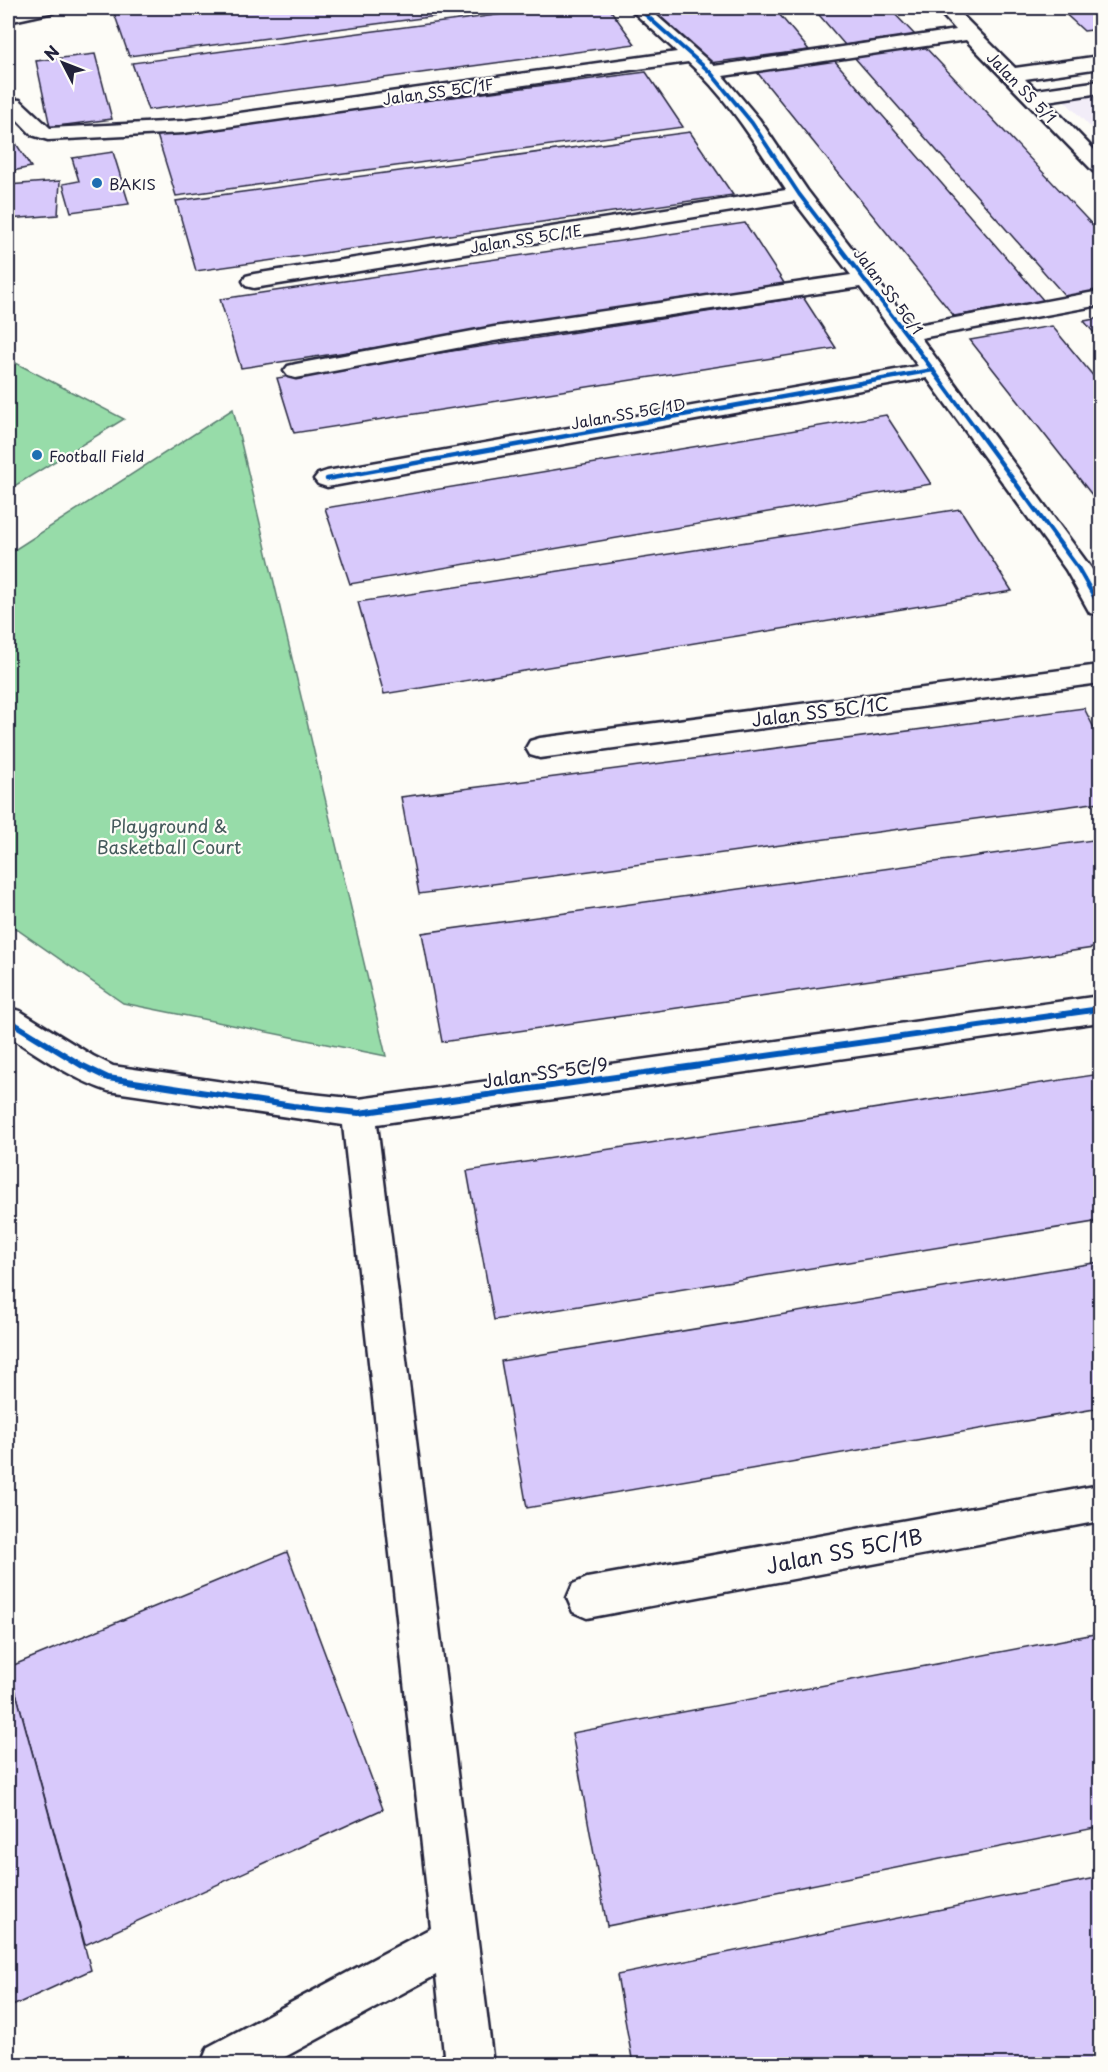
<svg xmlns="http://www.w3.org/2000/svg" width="1108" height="2072" font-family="'Playpen Sans',sans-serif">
<rect width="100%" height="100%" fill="#fdfcf7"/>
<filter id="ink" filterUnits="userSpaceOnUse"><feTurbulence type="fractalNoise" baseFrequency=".0167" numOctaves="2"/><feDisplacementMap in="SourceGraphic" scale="12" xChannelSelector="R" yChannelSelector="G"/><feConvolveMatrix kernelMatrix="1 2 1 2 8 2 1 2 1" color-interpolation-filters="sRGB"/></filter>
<g filter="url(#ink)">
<polygon fill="#f2edf8" points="1100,83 1100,137 1054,90"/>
<g fill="#97dca9" stroke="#5c7f72" stroke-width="1.5">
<polygon points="8,359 124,419 8,490"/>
<polygon points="233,409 386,1056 123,1003 8,923 8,554"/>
</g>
<g fill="#d8c9fb" stroke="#22223b" stroke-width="1.5">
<polygon points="133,8 499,8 129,56 113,10"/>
<polygon points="549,8 609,8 635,44 148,110 132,63"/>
<polygon points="651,8 774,8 809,50 694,65"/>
<polygon points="813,8 889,8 915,35 845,45"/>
<polygon points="1059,8 1100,8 1100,29 1084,31"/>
<polygon points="925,47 1100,233 1100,291 1066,297 854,57"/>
<polygon points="95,54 112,119 50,127 36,61"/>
<polygon points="834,60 1044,301 954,316 756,71"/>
<polygon points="646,72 683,127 176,196 157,135"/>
<polygon points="8,131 31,167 8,172"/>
<polygon points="690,132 733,195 196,271 176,201"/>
<polygon points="113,152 129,204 71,212 63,184 79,181 72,158"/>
<polygon points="60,181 58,215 8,219 8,185"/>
<polygon points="745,223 786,286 241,368 220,299"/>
<polygon points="803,297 836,348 294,433 277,378"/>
<polygon points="1100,318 1100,340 1084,321"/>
<polygon points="1052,326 1100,384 1100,505 970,340"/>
<polygon points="886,415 931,484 350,584 325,508"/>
<polygon points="960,509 1012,591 384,694 358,602"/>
<polygon points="1084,708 1100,740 1100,802 419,894 401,797"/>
<polygon points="1100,839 1100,947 442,1042 422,933"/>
<polygon points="1100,1074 1100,1221 494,1320 467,1171"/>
<polygon points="1100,1262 1100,1408 527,1508 501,1361"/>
<polygon points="287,1552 383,1809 85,1945 9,1667"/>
<polygon points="1100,1633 1100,1827 607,1926 572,1733"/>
<polygon points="8,1663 91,1970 8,2008"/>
<polygon points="1100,1877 1100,2064 633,2064 617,1975"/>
</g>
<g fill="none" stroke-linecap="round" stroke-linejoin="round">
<defs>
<g id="minor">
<polygon points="25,8 56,8 54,12 8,22 8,12"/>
<path d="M629,8H648L714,66L956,30L936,8H955L1015,68L1100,56V68L1025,79L1036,90L1100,81V93L1047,101L1100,156V173L1093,171L966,40L723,76L759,119L807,190L912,326L1100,291V305L921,338L1091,568L1100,584V615L1090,613L1066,570L927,378L327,487L318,484L314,479L318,474L327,471L918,366L860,287L494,341L296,378L288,376L284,371L288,366L296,364L494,327L851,275L794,201L254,288L246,286L243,281L246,276L254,274L786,190C756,145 728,98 688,62L183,133L48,140L32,135L8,110V99L20,100L50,128L183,121L677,52Z"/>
<polygon points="1100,665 1100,683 540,758 530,755 526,748 530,741 540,738"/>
<path d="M1100,996V1022L377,1124L493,2064H445L436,1975L272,2064H201L208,2047L431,1928L343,1125L108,1091C72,1079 40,1056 8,1036V1008L20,1011L93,1056L113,1066L293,1092L359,1099Z"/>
<polygon points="1100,1485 1100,1521 587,1618 573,1612 567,1598 573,1584 587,1578"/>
</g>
</defs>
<use href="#minor" stroke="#22223b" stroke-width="5"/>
<use href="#minor" fill="#fdfcf7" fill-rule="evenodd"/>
<defs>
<polyline id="cycleway-far2" points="638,8 710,72 752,123 799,194 919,351"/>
<g id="cycleway-far1">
<polyline points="918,350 1078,568 1100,607"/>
<polyline points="327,479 933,370"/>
</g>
<polyline id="cycleway" points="8,1020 81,1065 108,1078 293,1106 359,1113 1100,1009"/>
</defs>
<use href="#cycleway-far2" stroke="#fdfcf7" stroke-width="6"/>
<use href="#cycleway-far1" stroke="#fdfcf7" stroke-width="8"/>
<use href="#cycleway" stroke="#fdfcf7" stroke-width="10"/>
<use href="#cycleway-far2" stroke="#0057b8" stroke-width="4"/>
<use href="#cycleway-far1" stroke="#0057b8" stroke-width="4.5"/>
<use href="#cycleway" stroke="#0057b8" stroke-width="6"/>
</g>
</g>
<g fill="#1f6fb2" stroke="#fdfcf7" stroke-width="2">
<circle cx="97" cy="183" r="6"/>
<circle cx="37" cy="455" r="6"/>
</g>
<g text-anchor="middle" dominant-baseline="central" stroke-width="4.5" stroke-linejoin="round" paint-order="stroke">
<g font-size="15" fill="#22223b" stroke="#fdfcf7">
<text transform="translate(1022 87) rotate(46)">Jalan SS 5/1</text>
<text transform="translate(438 91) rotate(-8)">Jalan SS 5C/1F</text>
<text transform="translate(526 238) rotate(-9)">Jalan SS 5C/1E</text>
<text transform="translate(889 291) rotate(53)">Jalan SS 5C/1</text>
<text transform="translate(628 413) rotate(-10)">Jalan SS 5C/1D</text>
</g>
<g font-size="15" fill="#22223b" stroke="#fdfcf7" text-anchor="start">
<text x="109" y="183">BAKIS</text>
<text x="49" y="455">Football Field</text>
</g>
<g font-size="18" fill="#22223b" stroke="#fdfcf7">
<text transform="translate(820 711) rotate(-7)">Jalan SS 5C/1C</text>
<text transform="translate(545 1072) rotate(-8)">Jalan SS 5C/9</text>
</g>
<g font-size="18" fill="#455a5c" stroke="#fdfcf7">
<text x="169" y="825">Playground &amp;<tspan x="169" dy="21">Basketball Court</tspan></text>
</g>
<g font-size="21" fill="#22223b" stroke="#fdfcf7">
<text transform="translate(844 1550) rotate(-11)">Jalan SS 5C/1B</text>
</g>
</g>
<rect width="1108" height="2072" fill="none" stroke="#fdfcf7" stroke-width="30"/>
<rect x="15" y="15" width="1078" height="2042" fill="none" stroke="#22223b" stroke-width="2" filter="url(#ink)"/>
<g transform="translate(63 63) rotate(312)" stroke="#fdfcf7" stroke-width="4.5" paint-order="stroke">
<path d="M0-4.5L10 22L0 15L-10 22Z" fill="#22223b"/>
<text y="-9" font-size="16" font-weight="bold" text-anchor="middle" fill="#22223b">N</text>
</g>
</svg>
